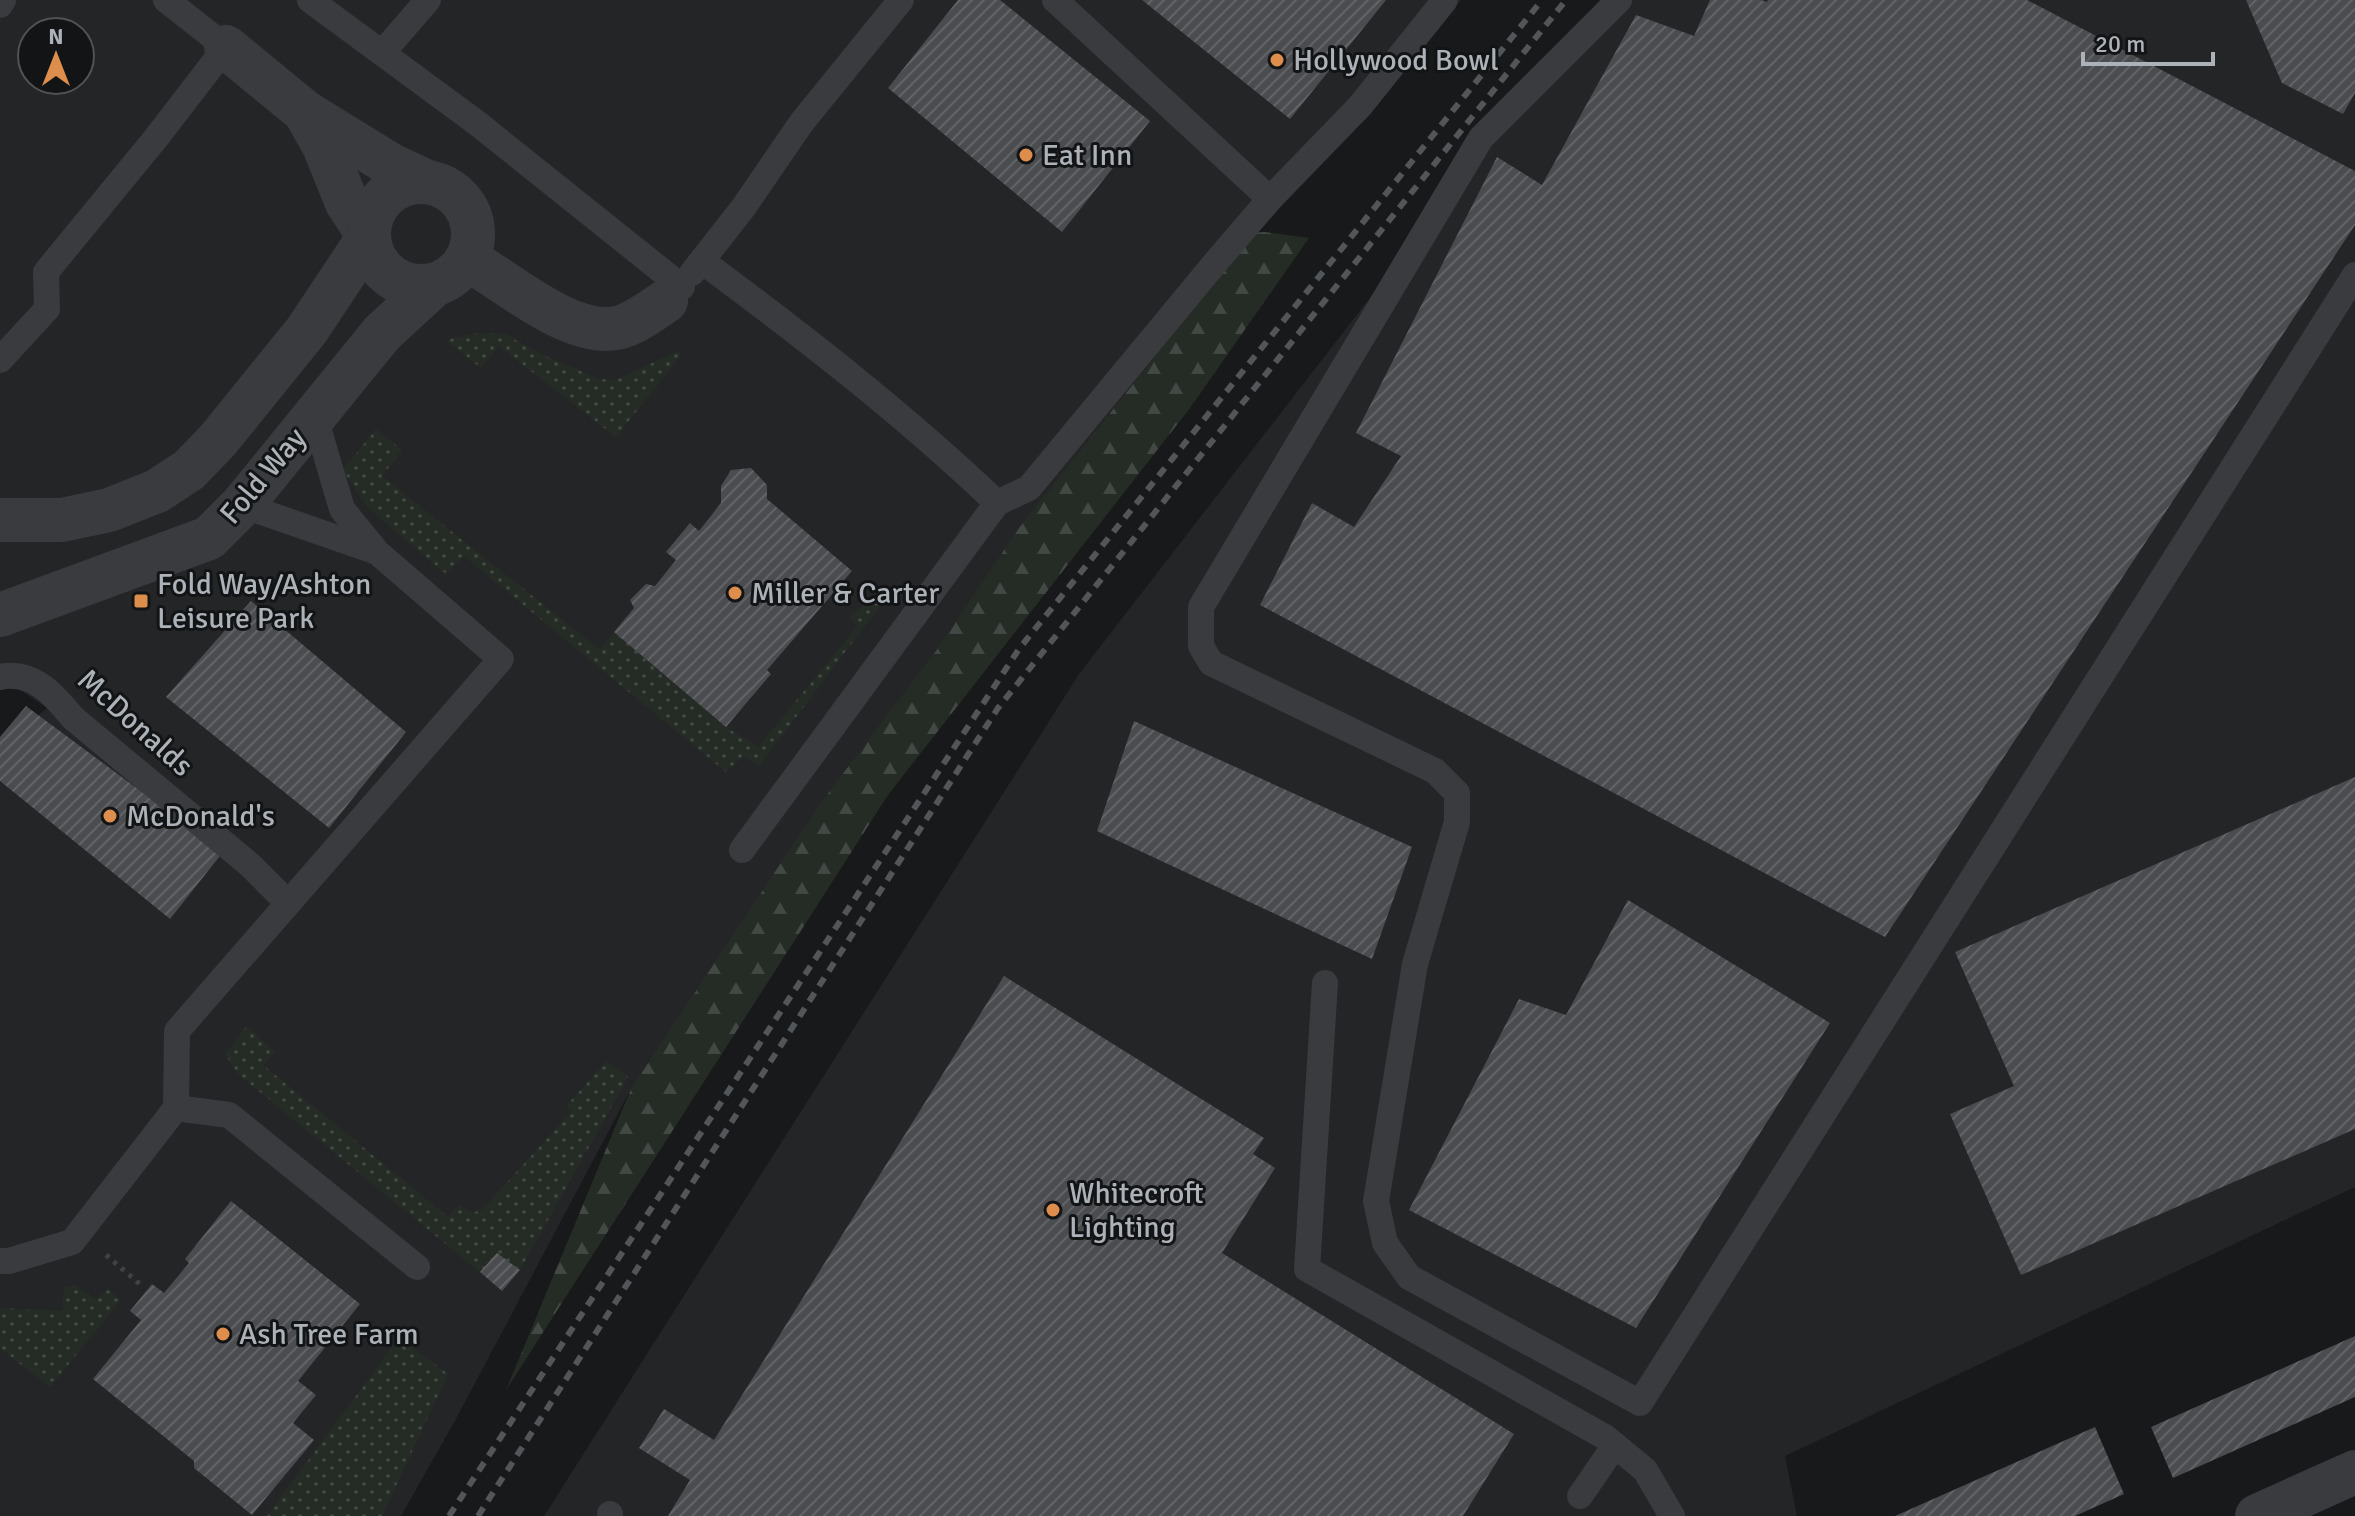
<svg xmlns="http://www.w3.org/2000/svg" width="2355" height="1516" font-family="Signika,sans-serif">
<defs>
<pattern id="grass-dots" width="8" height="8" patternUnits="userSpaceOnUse" patternTransform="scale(2)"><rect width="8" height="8" fill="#252c25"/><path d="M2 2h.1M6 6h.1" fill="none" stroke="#424843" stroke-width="1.8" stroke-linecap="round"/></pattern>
<pattern id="forest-firs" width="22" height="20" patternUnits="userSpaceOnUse" patternTransform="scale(2)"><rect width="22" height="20" fill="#252c25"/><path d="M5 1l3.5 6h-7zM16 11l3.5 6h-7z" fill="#424843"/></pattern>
<pattern id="building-hatch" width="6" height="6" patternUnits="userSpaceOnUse" patternTransform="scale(2)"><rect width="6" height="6" fill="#4a4c4f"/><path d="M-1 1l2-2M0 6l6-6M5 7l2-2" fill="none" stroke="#616366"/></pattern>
</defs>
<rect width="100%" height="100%" fill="#18191a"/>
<g fill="#242527" fill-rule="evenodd">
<path d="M0,0H1461L1253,233L631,1089L456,1419L401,1516H0V747L47,708L0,676ZM32,32H80V80H32Z"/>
<polygon points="1600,0 2355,0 2355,1187 1785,1456 1797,1516 544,1516 1079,674"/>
</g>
<g fill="url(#grass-dots)">
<polygon points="478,333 505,334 541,354 599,379 616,380 678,351 681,355 616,437 499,346 481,368 446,340"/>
<polygon points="376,429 402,450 382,476 600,650 614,632 726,727 758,747 857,627 850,617 883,587 892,590 759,766 743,756 726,772 464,556 446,574 367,507 343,470"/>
<polygon points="247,1026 275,1052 263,1065 448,1217 459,1205 472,1213 483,1209 571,1112 566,1106 607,1061 628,1077 520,1270 497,1254 480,1272 238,1074 225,1054"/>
<polygon points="75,1285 97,1300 108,1288 120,1301 50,1387 0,1348 0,1308 62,1311 64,1288"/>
<polygon points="399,1338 448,1374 382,1516 267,1516"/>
</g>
<polygon fill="url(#forest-firs)" points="1264,232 1309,238 1190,408 888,795 506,1390 631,1089 820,804 936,651 1019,528 1253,233"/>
<g fill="url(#building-hatch)">
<polygon points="958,0 1000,0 1150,121 1062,232 888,88"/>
<polygon points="1142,0 1386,0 1290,119"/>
<polygon points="1710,0 1761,0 1767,2 1768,0 2027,0 2355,171 2355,225 1885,937 1260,605 1312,503 1354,527 1401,456 1356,433 1497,157 1542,185 1636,15 1694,36"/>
<polygon points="2246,0 2355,0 2355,93 2343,114 2282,83"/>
<polygon points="751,468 767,485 767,499 852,571 767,670 771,674 726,727 614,632 634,608 630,600 646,584 655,586 676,560 666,552 690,523 699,531 721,503 721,486 731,470"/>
<polygon points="251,601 406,732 329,828 166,697"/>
<polygon points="26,706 223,852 170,919 0,781 0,737"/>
<polygon points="1134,721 1412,847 1372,959 1097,831"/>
<polygon points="2355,777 2355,1129 2021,1275 1950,1114 2014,1086 1955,952"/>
<polygon points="1628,900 1830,1023 1636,1328 1409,1210 1519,999 1566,1015"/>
<polygon points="1004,976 1264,1138 1253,1154 1275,1168 1222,1253 1514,1434 1463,1516 668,1516 690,1480 639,1448 664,1409 714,1440"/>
<polygon points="231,1201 360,1304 298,1381 316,1395 293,1423 314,1440 252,1515 194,1468 194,1461 93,1379 141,1320 130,1311 152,1284 164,1293 189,1263 185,1259"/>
<polygon points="497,1253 520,1270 502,1291 480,1272"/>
<polygon points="2355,1336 2355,1397 2173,1478 2151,1427"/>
<polygon points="2095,1427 2124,1494 2075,1516 1895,1516"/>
</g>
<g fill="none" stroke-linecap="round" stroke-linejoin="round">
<polyline stroke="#404345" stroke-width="5" stroke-dasharray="4 6" stroke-linecap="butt" points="106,1255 141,1285"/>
<g stroke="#3a3b3f" stroke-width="26">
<polyline points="310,0 477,123 682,287"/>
<polyline points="1055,0 1270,199"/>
<polyline points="1619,0 1481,138 1201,607 1201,646 1211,663 1435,771 1457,793 1457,822 1415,964 1376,1201 1385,1243 1409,1277 1640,1403 2355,275"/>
<polyline points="0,5 3,0"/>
<polyline points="382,53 428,0"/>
<path d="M702,261C804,337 905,415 997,503L1029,488L1215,263L1270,199L1360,106L1445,0"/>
<polyline points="692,273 743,208 802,122 901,0"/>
<polyline points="0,360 47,309 46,272 156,138 226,47 166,0"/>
<polyline points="242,505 377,552"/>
<path d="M0,677C33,670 54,695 73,718L250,865L288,903"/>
<polyline points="742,850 997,503"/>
<polyline points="1325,983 1307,1269 1605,1437 1645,1470 1672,1516"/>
<polyline points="176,1108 229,1115 417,1267"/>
<polyline points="0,1261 9,1261 72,1242 176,1108 177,1031 501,659 377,552 342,509 314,414"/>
<polyline points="1580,1496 1615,1445"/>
<polyline points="610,1516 610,1514"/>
</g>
<g stroke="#3a3b3f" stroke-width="44">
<polyline points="226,47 305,112 391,165 427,182"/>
<polyline points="305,112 324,146 347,203 368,235"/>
<circle cx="421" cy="234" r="52"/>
<path d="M467,259C508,282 569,337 617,328C635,324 651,311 666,301"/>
<polyline points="0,520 62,520 109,510 157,491 189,470 218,440 307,330 368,238"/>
<polyline points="0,615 209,538 242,505 382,333 434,285"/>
<polyline points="2257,1516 2355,1472"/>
</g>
<g stroke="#535659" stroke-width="6" stroke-dasharray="10 8" stroke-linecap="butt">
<polyline points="449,1516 1019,649 1542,0"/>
<polyline points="478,1516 998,708 1566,0"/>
</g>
</g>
<g fill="#de8e4c" stroke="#131415" stroke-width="3">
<circle cx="1277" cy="60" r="8"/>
<circle cx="1026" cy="155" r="8"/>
<circle cx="735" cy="593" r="8"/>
<rect x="133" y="593" width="16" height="16" rx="4"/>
<circle cx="110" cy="816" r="8"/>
<circle cx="1053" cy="1210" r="8"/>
<circle cx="223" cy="1334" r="8"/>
</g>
<g text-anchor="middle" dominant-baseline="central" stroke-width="6" stroke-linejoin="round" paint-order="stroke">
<g font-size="30" fill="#acb2b8" stroke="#131415" text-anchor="start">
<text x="1293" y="60">Hollywood Bowl</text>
<text x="1042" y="155">Eat Inn</text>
<text x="157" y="584">Fold Way/Ashton<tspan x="157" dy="34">Leisure Park</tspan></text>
<text x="751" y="593">Miller &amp; Carter</text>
<text x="126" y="816">McDonald's</text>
<text x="1069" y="1193">Whitecroft<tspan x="1069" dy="34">Lighting</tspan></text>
<text x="239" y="1334">Ash Tree Farm</text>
</g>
<g font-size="30" fill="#acb2b8" stroke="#131415">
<text transform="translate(263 476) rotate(-50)">Fold Way</text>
<text transform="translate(135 723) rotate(42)">McDonalds</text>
</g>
</g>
<g transform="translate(56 56)"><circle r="38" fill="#131415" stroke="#505356" stroke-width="2"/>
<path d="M0-6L14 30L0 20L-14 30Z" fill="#de8e4c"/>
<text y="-12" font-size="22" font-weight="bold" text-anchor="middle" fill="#acb2b8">N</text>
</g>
<path d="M2083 52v12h130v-12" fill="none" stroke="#acb2b8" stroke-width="4"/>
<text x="2095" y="52" font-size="24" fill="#acb2b8" stroke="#131415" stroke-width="6" paint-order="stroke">20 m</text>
</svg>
